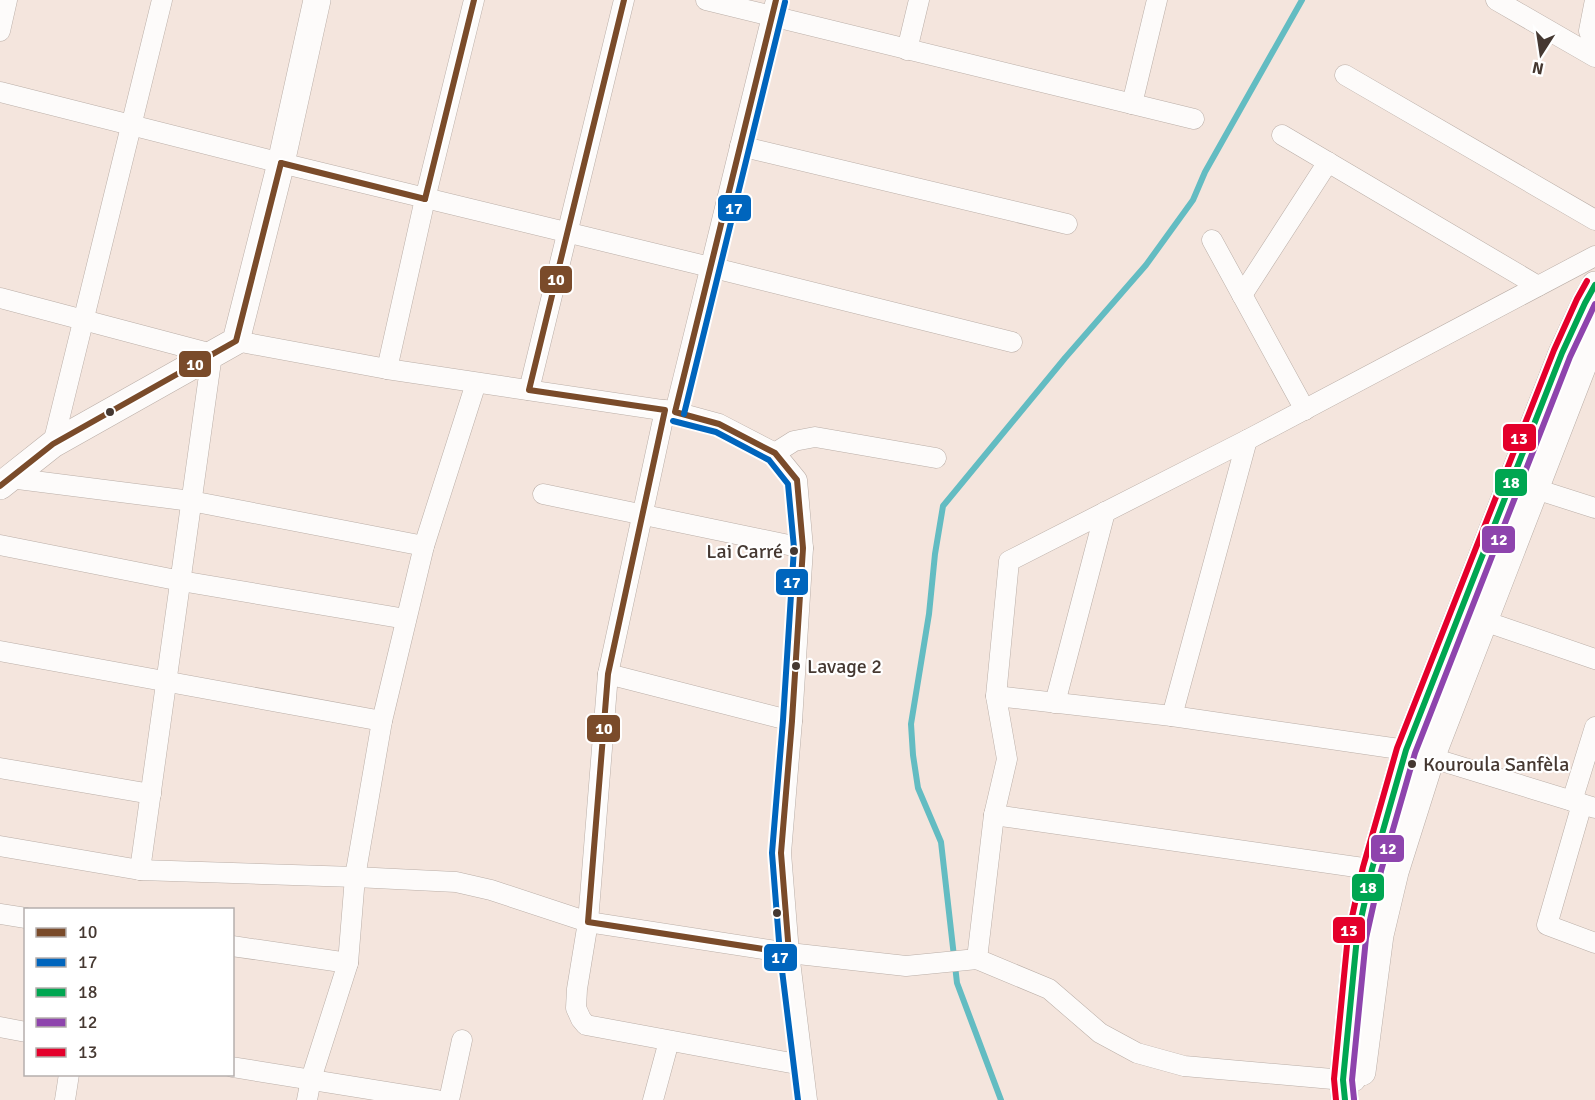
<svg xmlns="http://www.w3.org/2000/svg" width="1595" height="1100" font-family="Signika,sans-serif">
<rect width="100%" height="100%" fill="#f4e5dd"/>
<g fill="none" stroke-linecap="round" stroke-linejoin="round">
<polyline stroke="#63bcc2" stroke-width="6" points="1001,1100 957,983 941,842 918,788 913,755 911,724 929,614 935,554 943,506 1065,358 1146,265 1193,200 1205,172 1302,0"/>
<defs>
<g id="street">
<polyline points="706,0 1194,119"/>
<polyline points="1496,0 1595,57"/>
<polyline points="1595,0 1589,31 1595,47"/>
<polyline points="0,31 7,0"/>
<polyline points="907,50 919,0"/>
<polyline points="1345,75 1595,220"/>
<polyline points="0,92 281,163 710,267 1012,342"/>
<polyline points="1132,104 1157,0"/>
<polyline points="1282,135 1538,286"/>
<polyline points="740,146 1067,224"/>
<polyline points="1212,240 1305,410"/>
<polyline points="1242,295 1328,162"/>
<polyline points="0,298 212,354 140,870"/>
<polyline points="236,341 387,369 675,412 719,424 775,453 797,480 803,548 792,721 781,853 789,953 807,1100"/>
<polyline points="387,369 425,199 474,0"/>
<polyline points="529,390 624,0"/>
<polyline points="665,410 608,674 588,922 577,989 576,1008 581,1019 586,1025 802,1065"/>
<polyline points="675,412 776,0"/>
<polyline points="53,444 162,0"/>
<polyline points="775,453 794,441 815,437 936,458"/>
<polyline points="10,478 191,501 424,546"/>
<polyline points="1523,485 1595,508"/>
<polyline points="543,494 803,548"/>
<polyline points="0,545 181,581 406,619"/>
<polyline points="1484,621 1595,659"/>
<polyline points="0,651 382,721"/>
<polyline points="608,674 792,721"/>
<polyline points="996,696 1172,716 1406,750 1595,808"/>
<polyline points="1055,703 1105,512"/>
<polyline points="1172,716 1247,440"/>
<polyline points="0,768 151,794"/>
<polyline points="1572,801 1595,727"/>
<polyline points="1582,804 1547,925 1595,943"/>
<polyline points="994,815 1384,871"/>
<polyline points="0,846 140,870 355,877 456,882 491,890 588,922 789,953 906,966 977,959"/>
<polyline points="0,914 26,918"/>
<polyline points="232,946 348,963"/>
<polyline points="0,1027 26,1032"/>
<polyline points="232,1067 437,1100"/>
<polyline points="1355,1081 1184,1066 1137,1053 1100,1033 1049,989 977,959 994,815 1007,759 996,696 1009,561 1247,440 1595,256"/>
<polyline points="65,1100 69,1074"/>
<polyline points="307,1100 311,1079 348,963 355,877 382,721 424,546 476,383"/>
<polyline points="449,1100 462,1040"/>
<polyline points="653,1100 669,1041"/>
</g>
<g id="secondary">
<polyline points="0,486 53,444 236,341 281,163 317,0"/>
<polyline points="1362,1072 1380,935 1395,872 1431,758 1585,360 1595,328"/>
<polyline points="1345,1100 1343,1080 1357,937 1372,869 1406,750 1562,353 1585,303 1595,285"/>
</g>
</defs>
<use href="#street" stroke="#baaea7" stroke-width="21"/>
<use href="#secondary" stroke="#baaea7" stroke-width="28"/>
<use href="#street" stroke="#fdfbfa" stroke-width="20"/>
<use href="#secondary" stroke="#fdfbfa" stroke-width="27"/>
<defs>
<g id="bus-1">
<polyline points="624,0 529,390 665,410 608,674 588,922 789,953 781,853 792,721 803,548 797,480 775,453 719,424 675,412 776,0"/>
<polyline points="281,163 425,199"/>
<polyline points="425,199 474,0"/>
<polyline points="0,486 53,444 236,341 281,163"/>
</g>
<g id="bus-2">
<polyline points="684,414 785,2"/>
<polyline points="673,421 716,432 769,460 788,484 794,548 783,720 772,853 780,954 798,1100"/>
</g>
<polyline id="bus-3" points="1345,1100 1343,1080 1357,937 1372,869 1406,750 1562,353 1585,303 1595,285"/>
<polyline id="bus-4" points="1354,1099 1352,1080 1366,938 1381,871 1415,753 1570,357 1595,304"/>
<polyline id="bus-5" points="1336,1100 1334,1079 1348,935 1363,867 1397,748 1554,350 1577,299 1587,281"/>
</defs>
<use href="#bus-1" stroke="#fff" stroke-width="10"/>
<use href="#bus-2" stroke="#fff" stroke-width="10"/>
<use href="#bus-3" stroke="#fff" stroke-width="10"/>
<use href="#bus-4" stroke="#fff" stroke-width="10"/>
<use href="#bus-5" stroke="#fff" stroke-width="10"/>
<use href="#bus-1" stroke="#7a4b2a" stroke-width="6"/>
<use href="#bus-2" stroke="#0065bd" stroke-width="6"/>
<use href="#bus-3" stroke="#00a651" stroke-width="6"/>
<use href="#bus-4" stroke="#8e44ad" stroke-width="6"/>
<use href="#bus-5" stroke="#e4002b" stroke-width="6"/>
</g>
<g fill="#453831" stroke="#fff" stroke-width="2">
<circle cx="110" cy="412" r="5"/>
<circle cx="794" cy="551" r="5"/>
<circle cx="796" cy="666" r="5"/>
<circle cx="1412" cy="764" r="5"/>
<circle cx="777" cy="913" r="5"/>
</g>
<g text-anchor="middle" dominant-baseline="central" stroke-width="4.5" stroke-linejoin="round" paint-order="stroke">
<g font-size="20" fill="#453831" stroke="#fff" text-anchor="start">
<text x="783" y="551" text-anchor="end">Lai Carré</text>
<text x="807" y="666">Lavage 2</text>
<text x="1423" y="764">Kouroula Sanfèla</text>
</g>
</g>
<g stroke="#fff" stroke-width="2">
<rect x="717" y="194" width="35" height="28" rx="6" fill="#0065bd"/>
<rect x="539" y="265" width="34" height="29" rx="6" fill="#7a4b2a"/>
<rect x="178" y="350" width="34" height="28" rx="6" fill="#7a4b2a"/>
<rect x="1502" y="423" width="35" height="29" rx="6" fill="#e4002b"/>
<rect x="1494" y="468" width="34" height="29" rx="6" fill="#00a651"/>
<rect x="1481" y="525" width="35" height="29" rx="6" fill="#8e44ad"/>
<rect x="775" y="568" width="34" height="28" rx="6" fill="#0065bd"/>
<rect x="586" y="714" width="35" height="29" rx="6" fill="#7a4b2a"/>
<rect x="1370" y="834" width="35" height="29" rx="6" fill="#8e44ad"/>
<rect x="1351" y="873" width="34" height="29" rx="6" fill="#00a651"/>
<rect x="1332" y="916" width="34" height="28" rx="6" fill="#e4002b"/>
<rect x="763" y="943" width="35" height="29" rx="6" fill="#0065bd"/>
</g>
<g font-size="16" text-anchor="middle" font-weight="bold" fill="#fff">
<text x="734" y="214">17</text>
<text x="556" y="285">10</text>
<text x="195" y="370">10</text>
<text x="1519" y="444">13</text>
<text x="1511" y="488">18</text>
<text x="1499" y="545">12</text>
<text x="792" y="588">17</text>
<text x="604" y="734">10</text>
<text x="1388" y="854">12</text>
<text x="1368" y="893">18</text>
<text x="1349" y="936">13</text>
<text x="780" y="963">17</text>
</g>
<rect x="24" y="908" width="210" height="168" fill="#ffffff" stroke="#b5afad" stroke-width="1.5"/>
<rect x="36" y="928" width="30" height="9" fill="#7a4b2a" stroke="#b5afad" stroke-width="1.5"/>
<text x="78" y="938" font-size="18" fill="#453831">10</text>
<rect x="36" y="958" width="30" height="9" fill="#0065bd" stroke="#b5afad" stroke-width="1.5"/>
<text x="78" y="968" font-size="18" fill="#453831">17</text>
<rect x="36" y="988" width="30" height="9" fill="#00a651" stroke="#b5afad" stroke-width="1.5"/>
<text x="78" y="998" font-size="18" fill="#453831">18</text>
<rect x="36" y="1018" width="30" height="9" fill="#8e44ad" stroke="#b5afad" stroke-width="1.5"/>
<text x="78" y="1028" font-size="18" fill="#453831">12</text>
<rect x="36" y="1048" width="30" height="9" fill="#e4002b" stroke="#b5afad" stroke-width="1.5"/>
<text x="78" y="1058" font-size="18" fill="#453831">13</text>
<g transform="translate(1541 54) rotate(192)" stroke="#ffffff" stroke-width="4.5" paint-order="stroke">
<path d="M0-4.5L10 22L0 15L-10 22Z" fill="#453831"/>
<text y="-9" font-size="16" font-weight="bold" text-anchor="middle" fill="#453831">N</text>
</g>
</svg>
